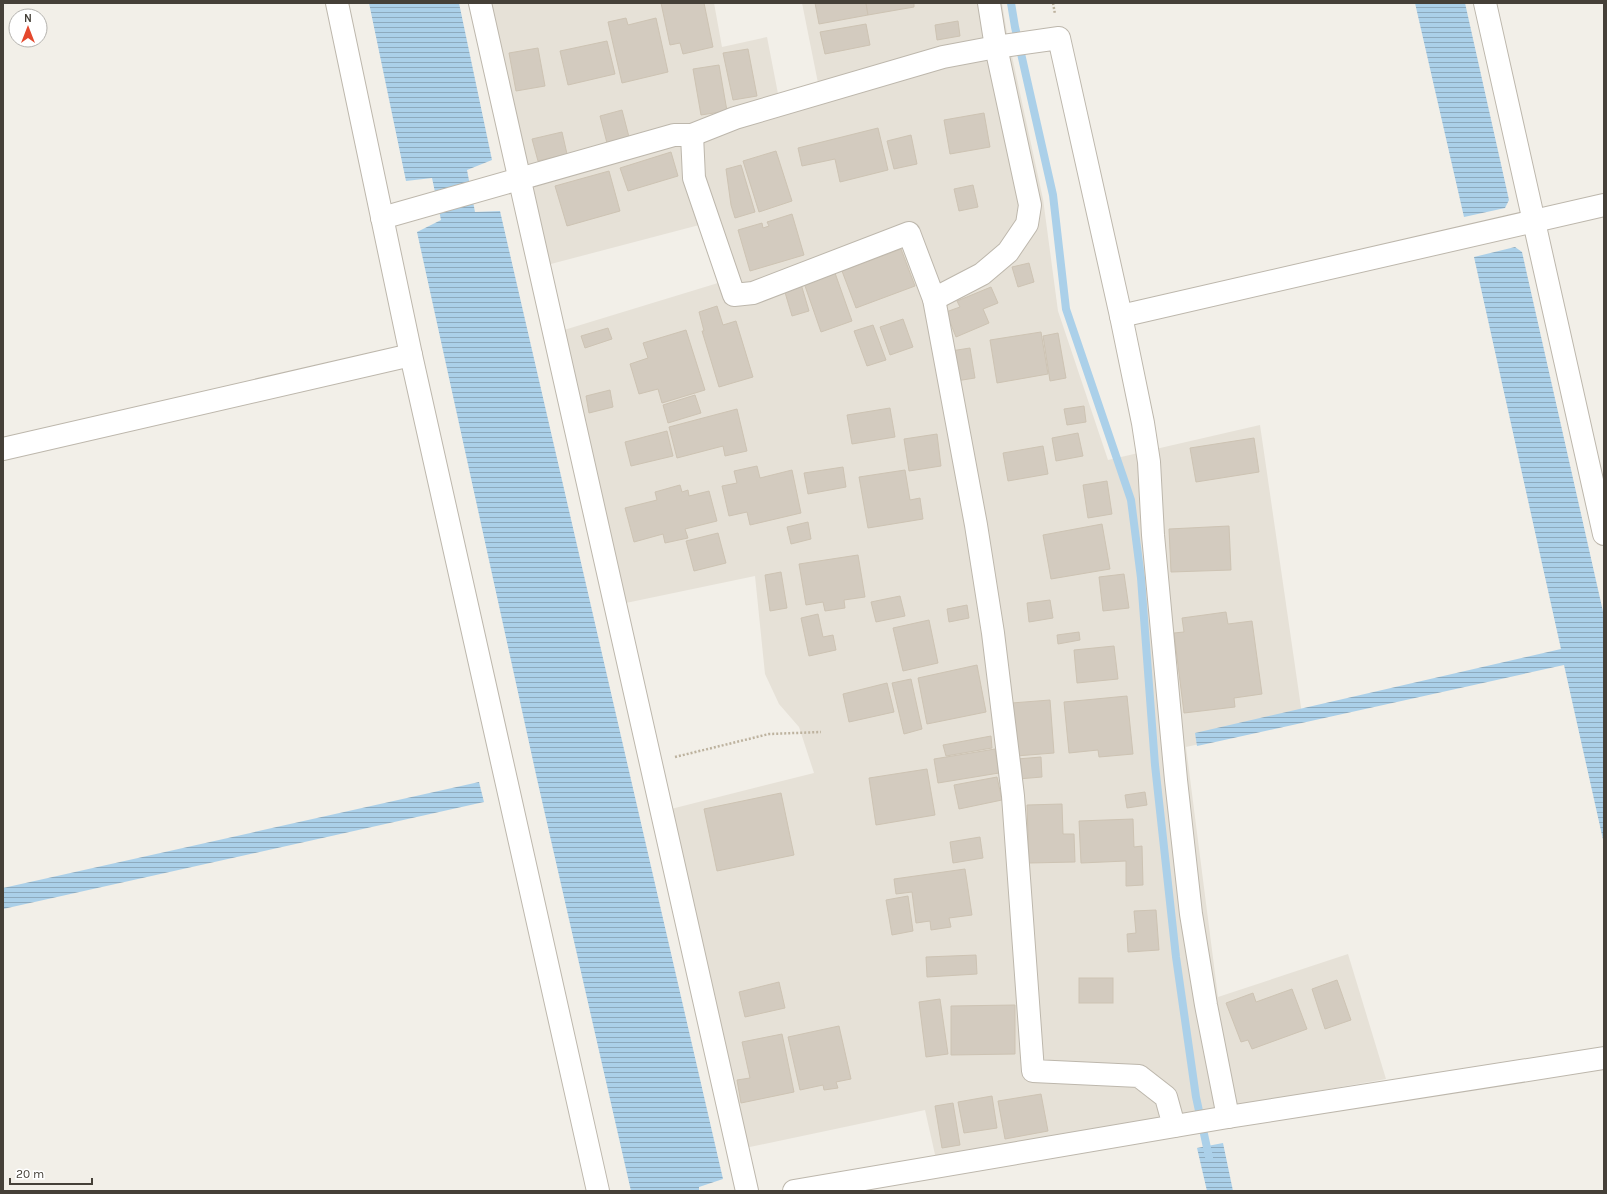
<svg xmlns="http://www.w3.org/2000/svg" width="1607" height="1194" font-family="Karla,sans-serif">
<defs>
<pattern id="water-rules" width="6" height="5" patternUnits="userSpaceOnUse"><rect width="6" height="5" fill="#abd0e9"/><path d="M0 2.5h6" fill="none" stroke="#8daabe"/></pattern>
</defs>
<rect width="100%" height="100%" fill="#f2efe8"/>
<polygon fill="#e6e1d7" points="490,3 714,3 722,47 767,37 779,99 819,88 802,3 1002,3 1007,33 1043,199 1058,311 1108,460 1260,425 1303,721 1186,747 1218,997 1348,954 1386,1079 936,1159 925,1110 745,1148 667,810 814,773 799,727 779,704 765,674 755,576 621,604 564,330 718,283 703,224 547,265"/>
<g fill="url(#water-rules)">
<polygon points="369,3 459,3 492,160 467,170 475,212 500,211 723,1179 699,1187 699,1191 631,1191 537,779 417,232 441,220 432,178 406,181"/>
<polygon points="1415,3 1465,3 1509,200 1505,208 1464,217"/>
<polygon points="1515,247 1522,252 1604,616 1604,844 1564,665 1197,746 1195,733 1561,649 1474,257"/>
<polygon points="479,782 484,802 3,909 3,888"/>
<polygon points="1223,1143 1233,1191 1207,1191 1197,1148"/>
</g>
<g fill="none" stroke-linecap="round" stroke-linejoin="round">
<polyline stroke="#abd0e9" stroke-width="8" points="1011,3 1015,27 1053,195 1066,309 1131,500 1141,578 1155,765 1176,957 1196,1097 1209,1157"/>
</g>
<g fill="#d3cbbf" stroke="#cdc3b3">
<polygon points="661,3 704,3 713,47 683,54 680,43 670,45"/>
<polygon points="815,3 866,3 868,15 819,24"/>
<polygon points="866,3 914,3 914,7 868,15"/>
<polygon points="626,18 628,25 656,18 668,72 622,83 608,22"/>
<polygon points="958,21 960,36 937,40 935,25"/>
<polygon points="866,24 870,45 825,54 820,32"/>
<polygon points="607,41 615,74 568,85 560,51"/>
<polygon points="538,48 545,86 516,91 509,53"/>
<polygon points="748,49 757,96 733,100 723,53"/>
<polygon points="719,65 727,111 701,115 693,69"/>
<polygon points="622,110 629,137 607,143 600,116"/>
<polygon points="984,113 990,147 950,154 944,120"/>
<polygon points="878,128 888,170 840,182 835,159 802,166 798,148"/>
<polygon points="562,132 567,154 538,161 532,139"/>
<polygon points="911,135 917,164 894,169 887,141"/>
<polygon points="776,151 792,201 759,212 743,161"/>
<polygon points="671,152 678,176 628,191 620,168"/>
<polygon points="741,165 755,212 735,218 731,205 726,169"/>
<polygon points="609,171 620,211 567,226 555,186"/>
<polygon points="973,185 978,207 959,211 954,189"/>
<polygon points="792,214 804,255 750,271 738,230 762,223 763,228 769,226 767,222"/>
<polygon points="901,249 915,286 856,308 842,271"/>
<polygon points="1029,263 1034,282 1018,287 1012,267"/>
<polygon points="835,273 852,321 821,332 804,283"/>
<polygon points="801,284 809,311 792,316 784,289"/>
<polygon points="991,287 998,303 983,309 989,323 956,337 946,312 960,307 957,301"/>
<polygon points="717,306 723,325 736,321 753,377 719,387 702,331 704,331 699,312"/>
<polygon points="903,319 913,347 890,355 880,327"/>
<polygon points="873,325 886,360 867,366 854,331"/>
<polygon points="608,328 612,339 585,348 581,336"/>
<polygon points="686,330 705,390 662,403 658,389 639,394 630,364 648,358 643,343"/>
<polygon points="1041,332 1048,374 997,383 990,340"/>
<polygon points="1058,333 1066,378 1050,381 1043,336"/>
<polygon points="970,348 975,378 956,381 951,351"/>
<polygon points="610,390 613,407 589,413 586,396"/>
<polygon points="695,395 701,413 668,423 663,405"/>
<polygon points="1084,406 1086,422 1067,425 1064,409"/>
<polygon points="890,408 895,437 852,444 847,415"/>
<polygon points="737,409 747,451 725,456 723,446 677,458 669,427"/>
<polygon points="667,431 673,456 631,466 625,442"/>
<polygon points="1078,433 1083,456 1056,461 1052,438"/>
<polygon points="937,434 941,466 909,471 904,439"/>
<polygon points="1254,438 1259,472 1196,482 1190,448"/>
<polygon points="1043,446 1048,474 1008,481 1003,453"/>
<polygon points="757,466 760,478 792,470 801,513 750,525 747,512 729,516 722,486 737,483 734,471"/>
<polygon points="843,467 846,487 808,494 804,473"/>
<polygon points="905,470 910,500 920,498 923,519 868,528 859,477"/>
<polygon points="1107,481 1112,514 1088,518 1083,485"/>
<polygon points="680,485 682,492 688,490 689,496 709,491 717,521 685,529 688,538 665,543 663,534 634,542 625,508 657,500 655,492"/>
<polygon points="808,522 811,539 791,544 787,527"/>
<polygon points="1102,524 1110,569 1051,579 1043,535"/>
<polygon points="1229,526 1231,570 1171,572 1169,529"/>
<polygon points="718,533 726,563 694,571 686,541"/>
<polygon points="858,555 865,597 844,600 845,608 825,611 823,602 806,605 799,564"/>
<polygon points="781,572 787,608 770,611 765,575"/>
<polygon points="1124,574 1129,608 1103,611 1099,577"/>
<polygon points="900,596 905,616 876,622 871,602"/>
<polygon points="1050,600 1053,618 1029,622 1027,603"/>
<polygon points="967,605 969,618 949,622 947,609"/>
<polygon points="1226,612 1228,624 1252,621 1262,694 1234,698 1235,707 1184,713 1174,633 1184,632 1182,618"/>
<polygon points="818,614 823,637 833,635 836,650 809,656 801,618"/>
<polygon points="929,620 938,663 903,671 893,628"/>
<polygon points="1079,632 1080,640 1058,644 1057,635"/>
<polygon points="1114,646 1118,679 1077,683 1074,650"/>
<polygon points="977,665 986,712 927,724 918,678"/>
<polygon points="911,679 922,729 904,734 892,683"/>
<polygon points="887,683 894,712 849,722 843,694"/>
<polygon points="1127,696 1133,754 1099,757 1098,750 1069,753 1064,702"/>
<polygon points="1050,700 1054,753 1016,756 1012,703"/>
<polygon points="991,736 992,748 946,756 943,745"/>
<polygon points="995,749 999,773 938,783 934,759"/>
<polygon points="1041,757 1042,777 1018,779 1017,759"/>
<polygon points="927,769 935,815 876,825 869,778"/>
<polygon points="997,777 1002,800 959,809 954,785"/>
<polygon points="1145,792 1147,805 1127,808 1125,795"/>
<polygon points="781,793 794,855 717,871 704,809"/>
<polygon points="1062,804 1063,834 1074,834 1075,862 1029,863 1027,805"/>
<polygon points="1133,819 1134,847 1142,846 1143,885 1126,886 1126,861 1081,863 1079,821"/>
<polygon points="980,837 983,858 953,863 950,842"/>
<polygon points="965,869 972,915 949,918 951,927 931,930 930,921 916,923 912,892 896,894 894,879"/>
<polygon points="908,896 913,931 892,935 886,900"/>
<polygon points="1156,910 1159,950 1128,952 1127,934 1136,933 1134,911"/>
<polygon points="976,955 977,974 927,977 926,957"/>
<rect x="1079" y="978" width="34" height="25"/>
<polygon points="1337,980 1351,1020 1325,1029 1312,989"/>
<polygon points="779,982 785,1008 745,1017 739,992"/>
<polygon points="1292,989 1307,1029 1252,1049 1248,1040 1241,1042 1226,1003 1253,993 1256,1002"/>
<polygon points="940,999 948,1054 926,1057 919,1002"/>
<polygon points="1015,1005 1015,1054 951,1055 951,1006"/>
<polygon points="839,1026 851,1079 836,1082 838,1088 824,1090 823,1085 800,1090 788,1037"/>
<polygon points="782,1034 794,1092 741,1103 737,1080 750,1078 742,1042"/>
<polygon points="1041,1094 1048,1131 1005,1139 998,1101"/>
<polygon points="992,1096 997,1128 964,1133 958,1102"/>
<polygon points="953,1103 960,1145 942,1148 935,1106"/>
</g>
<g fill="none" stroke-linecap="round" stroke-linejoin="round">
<defs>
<g id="minor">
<polyline points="480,3 747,1191"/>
<polyline points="1485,3 1604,534"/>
<polyline points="692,135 694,178 734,295 753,293 909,233 934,299 976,525 993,633 1013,796 1033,1071 1139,1076 1166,1097 1174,1126"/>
<polyline points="382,218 674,135 692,135 735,118 943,57 996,47 1059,38 1121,316 1143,423 1149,462 1153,535 1176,780 1191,914 1206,1005 1228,1117"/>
<polyline points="934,299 982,274 1008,252 1027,224 1030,205 996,47 989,3"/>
<polyline points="1121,316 1604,205"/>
<polyline points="3,449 411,355"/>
<polyline points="794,1191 1228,1117 1604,1058"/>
</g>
<polyline id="tertiary" points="337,3 411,355 598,1191"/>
</defs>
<use href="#minor" stroke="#bdb7ac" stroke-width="24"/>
<use href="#tertiary" stroke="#bdb7ac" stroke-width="24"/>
<g stroke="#bdb29e" stroke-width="2.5" stroke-dasharray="2 2" stroke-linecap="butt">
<polyline points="1053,3 1055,14"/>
<polyline points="675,757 769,734 821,732"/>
</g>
<use href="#minor" stroke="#fff" stroke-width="22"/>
<use href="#tertiary" stroke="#fff" stroke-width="22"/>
</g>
<rect width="1607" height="1194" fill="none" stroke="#454038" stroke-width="8"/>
<g transform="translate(28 28)"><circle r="19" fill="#ffffff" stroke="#b5b3af"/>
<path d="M0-3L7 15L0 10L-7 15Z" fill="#e4482d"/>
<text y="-6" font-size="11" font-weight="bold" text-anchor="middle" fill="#454038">N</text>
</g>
<path d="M10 1178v6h82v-6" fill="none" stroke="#454038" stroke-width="2"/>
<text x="16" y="1178" font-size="12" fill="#454038" stroke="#ffffff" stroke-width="3" paint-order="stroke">20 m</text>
</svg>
